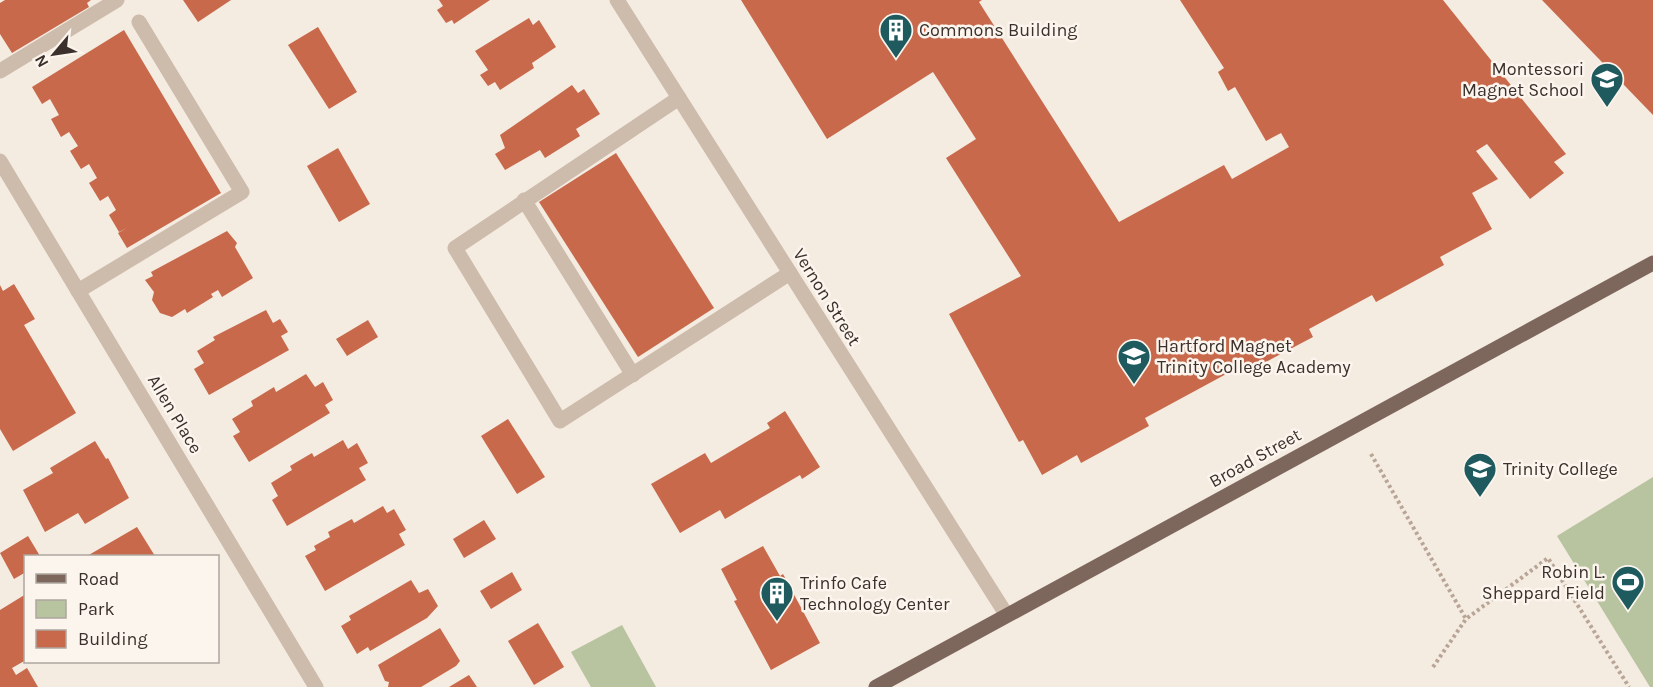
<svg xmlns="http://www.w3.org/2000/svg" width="1653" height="687" font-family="Karla,sans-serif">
<rect width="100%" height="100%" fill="#f4ebe1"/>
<g fill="#b8c4a0">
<polygon points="1653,477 1653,687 1650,687 1557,536"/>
<polygon points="622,625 656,687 591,687 571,652"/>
</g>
<g fill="#c8694b">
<polygon points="5,0 91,0 87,3 89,7 12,53 0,34 0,3"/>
<polygon points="183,0 231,0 198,22"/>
<polygon points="439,0 490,0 454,24 452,20 446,23 437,10 443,6"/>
<polygon points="741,0 982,0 979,2 1119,222 1224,165 1232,179 1289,147 1281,133 1266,141 1235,87 1228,91 1218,72 1224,68 1180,0 1443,0 1566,154 1554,162 1564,173 1530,199 1487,144 1476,151 1498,179 1472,193 1492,229 1440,257 1444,265 1376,302 1372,295 1309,329 1313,337 1245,373 1241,366 1145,418 1149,426 1081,463 1077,455 1042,475 1023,440 1019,442 949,314 1021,276 946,158 976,139 933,72 827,139"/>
<polygon points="1542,0 1653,0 1653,115"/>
<polygon points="529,18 533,25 539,20 556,47 532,63 534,68 500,90 495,82 488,86 480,75 488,70 475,51"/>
<polygon points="318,27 357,92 329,109 288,45"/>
<polygon points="124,30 221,193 127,248 118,233 127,228 119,232 109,215 116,210 108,196 100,201 89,183 97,178 89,164 81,169 70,151 78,146 69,132 61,137 51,119 59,115 50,99 42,104 32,87"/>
<polygon points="572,85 578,93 584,89 600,114 576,129 580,136 545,158 540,150 505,170 495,154 505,148 500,135"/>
<polygon points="338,148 370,204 339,222 307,166"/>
<polygon points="616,153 714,308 638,357 539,202"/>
<polygon points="227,231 237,243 235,247 253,278 222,297 218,290 211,294 213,297 187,313 185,309 172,317 160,313 152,300 154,292 145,280 153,276 151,272"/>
<polygon points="14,284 35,319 24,325 76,413 13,451 0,429 0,285 3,291"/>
<polygon points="266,310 273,323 280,319 288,332 281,336 289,350 209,395 194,369 204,363 197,351 215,340 213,337"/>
<polygon points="368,320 378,337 347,356 336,339"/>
<polygon points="306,374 315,387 323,382 333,400 325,405 330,413 249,462 233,436 240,432 232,419 253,406 251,401 274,387 276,392"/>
<polygon points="785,411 820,467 802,479 800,475 725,519 720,510 680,533 651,484 705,453 711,463 770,428 767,423"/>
<polygon points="508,419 545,477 517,494 481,436"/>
<polygon points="343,440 348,449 357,443 368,463 359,468 366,480 287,526 272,500 278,496 271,483 292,470 290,466 312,453 314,457"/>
<polygon points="95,441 106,459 108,458 129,498 85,524 78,513 45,532 23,490 53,473 50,468"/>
<polygon points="383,506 387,513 394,509 406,530 399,534 405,545 325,591 305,556 316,550 314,546 330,537 328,532 352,519 354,523"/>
<polygon points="484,520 496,539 464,558 453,539"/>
<polygon points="137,527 155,556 87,556"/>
<polygon points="28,536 40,556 26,556 26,572 14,579 0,553"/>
<polygon points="763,546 780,576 783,574 820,643 771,670 734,601 737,600 721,569"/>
<polygon points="512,572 522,590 491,609 480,591"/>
<polygon points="411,580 419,593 428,589 438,606 427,618 370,651 368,647 357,654 341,626 351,620 349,616"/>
<polygon points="26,594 26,660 12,668 16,675 27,668 38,687 0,687 0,610"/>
<polygon points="538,623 564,667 534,685 508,641"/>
<polygon points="440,628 460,661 456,666 421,687 388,687 389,682 385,681 378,665"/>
<polygon points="469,675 477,687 449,687"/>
</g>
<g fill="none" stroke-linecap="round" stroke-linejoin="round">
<g stroke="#b9a596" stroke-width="4" stroke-dasharray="3 3" stroke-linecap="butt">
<polyline points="1371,454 1466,619"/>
<polyline points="1433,667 1466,619 1548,558 1629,687"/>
</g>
<g stroke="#cdbbac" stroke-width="15">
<polyline points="617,0 1006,614"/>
<polyline points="0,71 117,0"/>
<polyline points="679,98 455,248 560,421 790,273"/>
<polyline points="0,161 316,687"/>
<polyline points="524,200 633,375"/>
<polyline points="78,291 242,192 139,22"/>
</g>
<polyline stroke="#7d675c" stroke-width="15" points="876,687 1653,263"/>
</g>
<defs>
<symbol id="building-pin" viewBox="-11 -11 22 30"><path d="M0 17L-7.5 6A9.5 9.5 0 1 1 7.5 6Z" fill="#1f5a5e" stroke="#fbf5ee"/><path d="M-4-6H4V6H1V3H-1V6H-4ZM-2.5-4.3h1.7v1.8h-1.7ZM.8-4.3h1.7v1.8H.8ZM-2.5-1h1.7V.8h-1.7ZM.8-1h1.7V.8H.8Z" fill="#fff"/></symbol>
<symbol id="school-pin" viewBox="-11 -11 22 30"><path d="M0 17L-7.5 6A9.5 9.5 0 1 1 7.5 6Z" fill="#1f5a5e" stroke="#fbf5ee"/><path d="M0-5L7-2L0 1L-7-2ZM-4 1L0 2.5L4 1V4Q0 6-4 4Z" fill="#fff"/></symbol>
<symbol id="university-pin" viewBox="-11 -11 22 30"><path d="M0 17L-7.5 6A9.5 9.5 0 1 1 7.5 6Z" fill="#1f5a5e" stroke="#fbf5ee"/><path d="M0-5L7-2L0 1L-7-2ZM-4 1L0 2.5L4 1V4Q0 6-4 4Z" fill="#fff"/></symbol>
<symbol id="stadium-pin" viewBox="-11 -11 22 30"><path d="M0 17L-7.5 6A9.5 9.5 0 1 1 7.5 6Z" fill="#1f5a5e" stroke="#fbf5ee"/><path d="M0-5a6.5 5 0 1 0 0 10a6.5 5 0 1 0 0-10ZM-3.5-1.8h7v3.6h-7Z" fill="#fff"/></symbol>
</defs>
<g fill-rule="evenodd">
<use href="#building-pin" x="877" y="11" width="38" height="52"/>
<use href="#school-pin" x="1588" y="60" width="38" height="52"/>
<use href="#school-pin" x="1115" y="337" width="38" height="52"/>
<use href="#university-pin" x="1461" y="450" width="38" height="52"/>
<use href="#stadium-pin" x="1609" y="563" width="38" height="52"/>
<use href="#building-pin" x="758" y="574" width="38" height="52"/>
</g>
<g text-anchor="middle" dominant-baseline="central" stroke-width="5" stroke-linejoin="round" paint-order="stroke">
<g font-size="18" fill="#3b302b" stroke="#fbf5ee" text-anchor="start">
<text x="919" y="30">Commons Building</text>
<text x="1584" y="69" text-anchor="end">Montessori<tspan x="1584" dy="21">Magnet School</tspan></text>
<text x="1157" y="346">Hartford Magnet<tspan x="1157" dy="21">Trinity College Academy</tspan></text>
<text x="1503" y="469">Trinity College</text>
<text x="1605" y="572" text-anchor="end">Robin L.<tspan x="1605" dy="21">Sheppard Field</tspan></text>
<text x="800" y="583">Trinfo Cafe<tspan x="800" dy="21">Technology Center</tspan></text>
</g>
<g font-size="18" fill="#3b302b" stroke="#fbf5ee">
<text transform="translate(827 297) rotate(58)">Vernon Street</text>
<text transform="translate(175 414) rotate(59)">Allen Place</text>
<text transform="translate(1255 458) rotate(-29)">Broad Street</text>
</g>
</g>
<rect x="24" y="555" width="195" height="108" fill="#fbf5ee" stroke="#aea6a0" stroke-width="1.5"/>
<rect x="36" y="574" width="30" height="9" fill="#7d675c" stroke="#aea6a0" stroke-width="1.5"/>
<text x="78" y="585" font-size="18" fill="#3b302b">Road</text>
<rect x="36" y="600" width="30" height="18" fill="#b8c4a0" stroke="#aea6a0" stroke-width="1.5"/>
<text x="78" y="615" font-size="18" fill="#3b302b">Park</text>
<rect x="36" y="630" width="30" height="18" fill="#c8694b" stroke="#aea6a0" stroke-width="1.5"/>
<text x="78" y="645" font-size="18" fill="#3b302b">Building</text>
<g transform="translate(54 54) rotate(241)" stroke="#fbf5ee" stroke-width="4.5" paint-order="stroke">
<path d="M0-4.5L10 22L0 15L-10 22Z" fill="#3b302b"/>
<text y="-9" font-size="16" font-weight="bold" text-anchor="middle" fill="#3b302b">N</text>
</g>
</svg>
